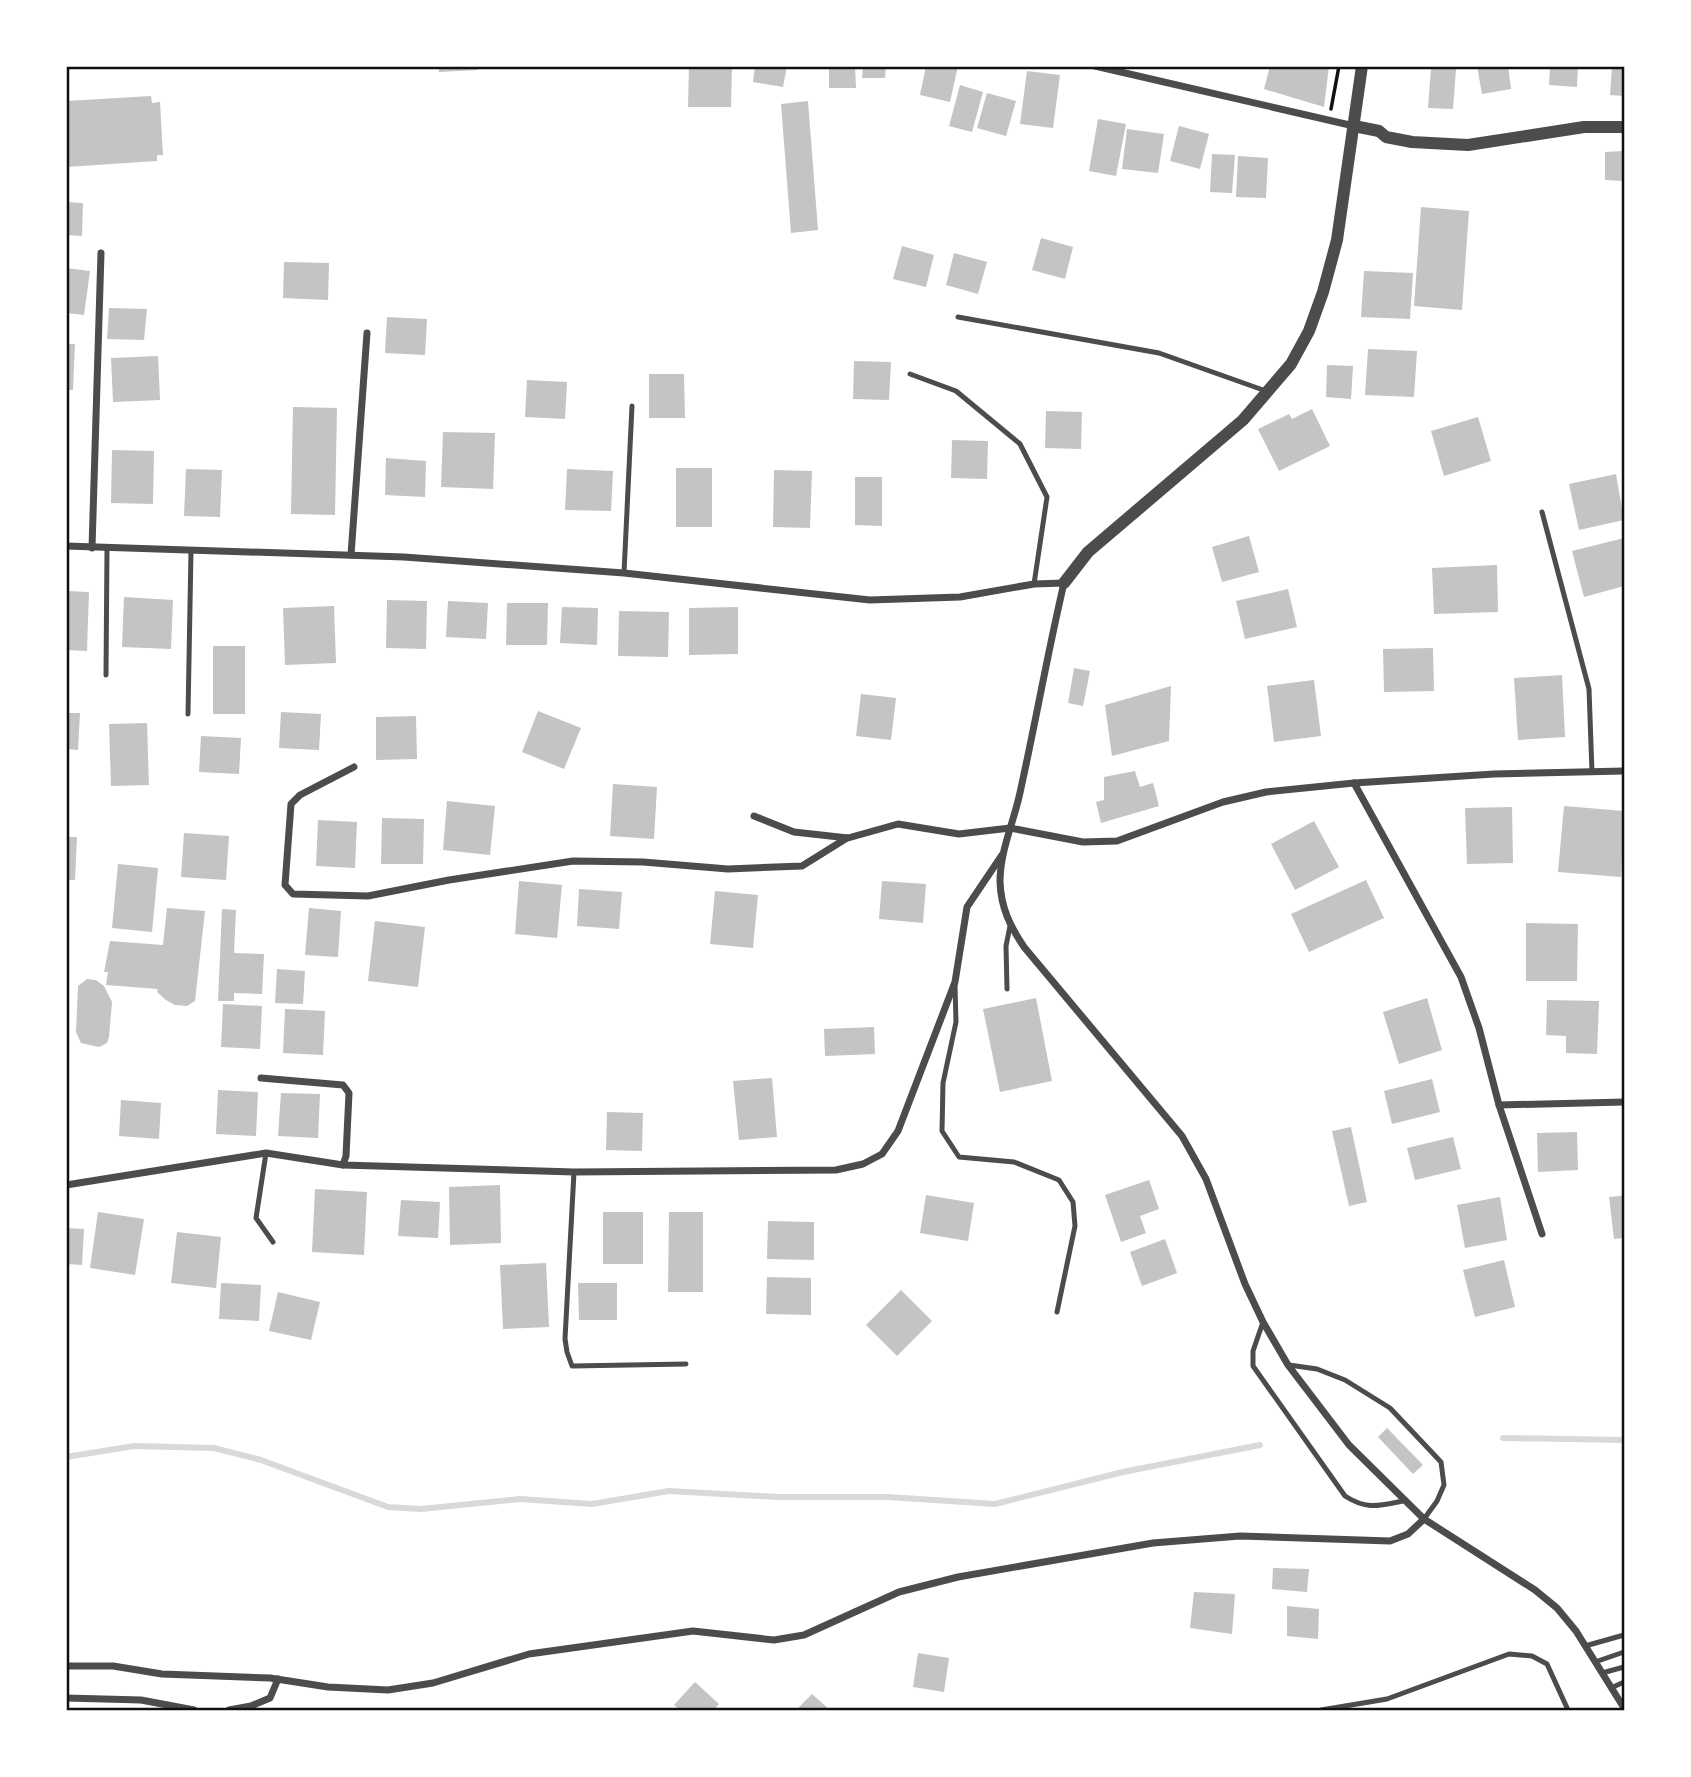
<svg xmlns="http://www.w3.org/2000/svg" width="1691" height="1777" font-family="'PT Sans Narrow',sans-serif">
<rect width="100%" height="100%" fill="#fff"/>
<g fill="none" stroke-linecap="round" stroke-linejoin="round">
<g stroke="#d9d9d9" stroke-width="6">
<polyline points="1503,1438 1624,1440"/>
<polyline points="66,1457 134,1446 214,1448 261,1460 388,1507 421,1509 520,1499 592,1504 669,1491 779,1497 888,1497 995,1504 1123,1472 1260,1445"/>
</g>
</g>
<g fill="#c4c4c4">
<polygon points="439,66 478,66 478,70 439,72"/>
<polygon points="689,66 732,66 731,107 688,107"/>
<polygon points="755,66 787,66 783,87 753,82"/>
<polygon points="829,66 855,66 856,88 829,88"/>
<polygon points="863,66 886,66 885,78 862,78"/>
<polygon points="926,66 958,66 950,102 920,95"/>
<polygon points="1270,66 1329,66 1324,107 1264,89"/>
<polygon points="1477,66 1508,66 1511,89 1482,94"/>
<polygon points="1550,66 1578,66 1577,87 1549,85"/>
<polygon points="1612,66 1624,66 1624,96 1610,95"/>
<polygon points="1431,68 1456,69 1453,109 1428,108"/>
<polygon points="1027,71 1060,75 1053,128 1020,124"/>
<polygon points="960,85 983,92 972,132 949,126"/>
<polygon points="987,93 1016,101 1006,136 977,128"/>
<polygon points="151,96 152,103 160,102 163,155 157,155 157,161 66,167 66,101"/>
<polygon points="808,101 818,230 791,233 781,104"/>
<polygon points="1098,119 1126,124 1116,176 1089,171"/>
<polygon points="1179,126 1209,134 1200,169 1170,161"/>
<polygon points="1127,129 1164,134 1158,173 1122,169"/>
<polygon points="1624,151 1624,181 1605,180 1605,152"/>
<polygon points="1212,154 1235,155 1232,193 1210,192"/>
<polygon points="1238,156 1268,158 1266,198 1236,197"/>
<polygon points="66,202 83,203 82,236 66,235"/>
<polygon points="1421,207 1469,211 1462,310 1414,306"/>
<polygon points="1041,238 1073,247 1065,279 1032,270"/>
<polygon points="902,246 934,255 926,287 893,279"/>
<polygon points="954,253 987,262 978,294 946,285"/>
<polygon points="284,262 329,263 328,300 283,298"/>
<polygon points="66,268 90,271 84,315 66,313"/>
<polygon points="1364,271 1413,273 1410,319 1361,317"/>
<polygon points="109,308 147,309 144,340 107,339"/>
<polygon points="387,317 427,319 425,355 385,353"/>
<polygon points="66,344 75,344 73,390 66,390"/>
<polygon points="1368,349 1417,351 1414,397 1365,395"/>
<polygon points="158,356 160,400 113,402 111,358"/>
<polygon points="854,361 891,362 889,400 853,399"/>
<polygon points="1327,365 1353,366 1351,399 1326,397"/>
<polygon points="649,374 684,374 685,418 649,418"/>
<polygon points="527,380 567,382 565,419 525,417"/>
<polygon points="293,407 337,408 335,515 291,514"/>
<polygon points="1312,409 1330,446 1279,471 1258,429 1289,414 1292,419"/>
<polygon points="1046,411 1082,412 1081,449 1045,448"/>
<polygon points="1478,417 1491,461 1444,476 1431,431"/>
<polygon points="443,432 495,433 493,489 441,487"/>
<polygon points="952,440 988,441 987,479 951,478"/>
<polygon points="112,450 154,451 153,504 111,503"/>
<polygon points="386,458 426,461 425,497 385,495"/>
<rect x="676" y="468" width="36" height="59"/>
<polygon points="186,469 222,470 220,517 184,516"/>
<polygon points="567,469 613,471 611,511 565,510"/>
<polygon points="774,470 812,471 810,528 773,527"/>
<polygon points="1616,474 1624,520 1579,530 1569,484"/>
<polygon points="855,477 882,477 882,526 855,525"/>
<polygon points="1249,536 1259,572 1222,582 1212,547"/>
<polygon points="1624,538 1624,586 1584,597 1572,551"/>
<polygon points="1497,565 1498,612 1434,614 1432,568"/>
<polygon points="1288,589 1297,627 1245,639 1236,601"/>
<polygon points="66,591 89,592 87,651 66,650"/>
<polygon points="124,597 173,600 171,649 122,647"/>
<polygon points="387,600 427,601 426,649 386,648"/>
<polygon points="448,601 488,603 486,639 446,637"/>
<polygon points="507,603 548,603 547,645 506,645"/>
<polygon points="334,606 336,663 285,665 283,608"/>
<polygon points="562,607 598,608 597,645 560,643"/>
<polygon points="738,607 738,654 689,655 689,608"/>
<polygon points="619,611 669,612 668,657 618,656"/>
<rect x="213" y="646" width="32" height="68"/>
<polygon points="1433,648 1434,691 1384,692 1383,649"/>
<polygon points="1074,668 1090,671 1083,706 1068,703"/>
<polygon points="1562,675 1565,737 1518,740 1514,678"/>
<polygon points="1314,680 1321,736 1274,742 1267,686"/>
<polygon points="1171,686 1169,741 1112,756 1105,705"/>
<polygon points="861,694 896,698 891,740 856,736"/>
<polygon points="538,711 581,728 564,769 522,752"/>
<polygon points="281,712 321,714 319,750 279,748"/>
<polygon points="66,713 80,713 78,750 66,749"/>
<polygon points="416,716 417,759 376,760 376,717"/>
<polygon points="147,723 149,785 111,786 109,724"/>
<polygon points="201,736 241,738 239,774 199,772"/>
<polygon points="1135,771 1140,787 1153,783 1159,806 1101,823 1096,802 1104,800 1104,777"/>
<polygon points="613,784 657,787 654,839 610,836"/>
<polygon points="447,801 495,806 490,855 443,850"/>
<polygon points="1564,806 1624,811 1621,877 1558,872"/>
<polygon points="1512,807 1513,863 1467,864 1465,808"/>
<polygon points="382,818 424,819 423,864 381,864"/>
<polygon points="318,820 357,822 355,868 316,866"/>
<polygon points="1314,821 1339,867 1295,890 1271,844"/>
<polygon points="184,833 229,836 226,880 181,877"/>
<polygon points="66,837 77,837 75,880 66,880"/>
<polygon points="118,864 158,868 152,932 112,928"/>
<polygon points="1366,880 1384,918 1309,952 1291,914"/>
<polygon points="519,881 562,885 557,938 515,934"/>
<polygon points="882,881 926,884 923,923 879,919"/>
<polygon points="579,889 622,892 619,929 577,926"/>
<polygon points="715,891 758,895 753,948 710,944"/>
<polygon points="167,908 205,911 195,1001 187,1006 175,1005 166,1000 157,992 158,989 106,985 108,972 104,972 110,941 163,945"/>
<polygon points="309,908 341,911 338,957 305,955"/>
<polygon points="222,909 236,910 234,953 264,954 262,994 234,993 234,1001 218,1001"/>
<polygon points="375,921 425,927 418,987 368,981"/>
<polygon points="1526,923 1578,924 1577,981 1526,981"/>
<polygon points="277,969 305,971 303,1004 275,1003"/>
<polygon points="87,979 96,980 104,986 112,1002 109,1037 107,1043 99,1047 81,1043 76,1032 78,986"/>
<polygon points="1036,998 1052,1081 1000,1092 983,1009"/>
<polygon points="1427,998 1442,1050 1399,1064 1383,1012"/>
<polygon points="1547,1000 1599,1001 1597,1054 1566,1053 1566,1036 1546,1035"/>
<polygon points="223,1004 262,1006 260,1049 221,1047"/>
<polygon points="285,1009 325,1011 323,1055 283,1053"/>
<polygon points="874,1027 875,1054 825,1056 824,1029"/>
<polygon points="772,1078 777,1137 739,1140 733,1081"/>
<polygon points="1432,1079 1440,1112 1392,1124 1384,1091"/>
<polygon points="218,1090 258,1092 256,1136 216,1134"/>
<polygon points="281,1093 320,1094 318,1138 278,1136"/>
<polygon points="121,1100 161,1103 159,1139 119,1136"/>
<polygon points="607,1112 643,1113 642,1151 606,1150"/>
<polygon points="1351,1127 1367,1202 1349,1206 1332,1131"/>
<polygon points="1577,1132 1578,1170 1538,1172 1537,1133"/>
<polygon points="1453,1137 1461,1169 1415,1180 1407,1148"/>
<polygon points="1149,1180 1159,1209 1140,1216 1146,1233 1121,1242 1105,1195"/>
<polygon points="500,1185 501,1243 450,1245 449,1187"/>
<polygon points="1624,1188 1624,1238 1614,1239 1609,1197 1621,1196"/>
<polygon points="315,1189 367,1192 364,1255 312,1252"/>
<polygon points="926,1195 974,1203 968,1241 920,1233"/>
<polygon points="1500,1197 1507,1240 1465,1248 1457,1205"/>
<polygon points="401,1200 440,1202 438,1238 398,1236"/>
<polygon points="98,1212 144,1219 135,1275 90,1268"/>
<rect x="603" y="1212" width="40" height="52"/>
<polygon points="669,1212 703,1212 703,1292 668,1292"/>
<polygon points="768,1221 814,1222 814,1260 767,1259"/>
<polygon points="66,1228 84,1229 82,1265 66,1264"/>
<polygon points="177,1232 221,1237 216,1288 171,1283"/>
<polygon points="1165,1239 1177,1273 1142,1286 1130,1252"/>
<polygon points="1504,1260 1515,1307 1475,1317 1463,1270"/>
<polygon points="546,1263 549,1327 503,1329 500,1265"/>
<polygon points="767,1277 811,1278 811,1315 766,1314"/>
<polygon points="221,1283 261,1285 259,1321 219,1319"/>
<polygon points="578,1283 617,1283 617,1320 579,1320"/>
<polygon points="901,1290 932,1321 897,1356 866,1325"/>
<polygon points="278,1292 320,1302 311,1340 269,1331"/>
<polygon points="1387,1428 1423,1465 1413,1474 1378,1437"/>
<polygon points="1273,1568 1309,1569 1307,1592 1272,1589"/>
<polygon points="1194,1592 1235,1594 1232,1634 1190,1628"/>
<polygon points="1287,1606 1319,1609 1318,1639 1287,1636"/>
<polygon points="918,1653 949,1658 944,1692 913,1687"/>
<polygon points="695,1682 719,1704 714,1710 680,1710 674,1705"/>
<polygon points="812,1694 830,1710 796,1710"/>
</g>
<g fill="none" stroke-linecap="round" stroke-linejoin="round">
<polyline stroke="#111" stroke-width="3.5" points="1331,109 1339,66"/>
<g stroke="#4c4c4c" stroke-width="5">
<polyline points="958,317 1159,353 1266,391"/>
<polyline points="910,374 956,391 1020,444 1047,497 1034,584"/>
<polyline points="1542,512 1589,689 1592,772"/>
<polyline points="624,573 632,406"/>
<polyline points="106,675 107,548"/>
<polyline points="188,714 191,551"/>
<polyline points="955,985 956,1022 943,1083 942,1131 959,1157 1014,1162 1059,1180 1073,1202 1075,1226 1057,1312"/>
<polyline points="1007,989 1006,946 1010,926"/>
<polyline points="266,1153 256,1218 273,1242"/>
<polyline points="574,1172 565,1339 567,1352 572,1366 686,1364"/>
<path d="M1263,1322L1253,1351V1366L1345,1496C1367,1510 1378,1506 1403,1501"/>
<polyline points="1289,1365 1317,1369 1345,1380 1390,1408 1441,1462 1444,1485 1437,1501 1424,1519"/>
<polyline points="1585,1646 1624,1635"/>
<polyline points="1595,1662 1624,1652"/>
<polyline points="1602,1673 1624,1667"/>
<polyline points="1611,1688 1624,1682"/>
<polyline points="1321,1710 1387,1699 1509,1654 1532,1656 1547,1664 1568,1710"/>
</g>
<g stroke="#4c4c4c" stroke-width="7">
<polyline points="1095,66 1354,126"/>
<path d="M66,546L404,557L624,573L870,600L960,597L1034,584L1064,583C1048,651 1036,720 1021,788C1015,820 1000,849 1000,882C1001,908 1010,926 1024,947L1182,1136L1206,1179L1245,1284L1263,1322L1288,1365L1349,1445L1424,1519L1535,1590L1557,1608L1576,1631L1624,1708"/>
<polyline points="92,548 101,253"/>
<polyline points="351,555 367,333"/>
<polyline points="354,767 300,795 291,804 285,885 293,894 368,896 449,880 573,861 643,862 728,869 802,866 847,838"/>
<polyline points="1354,783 1461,977 1479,1028 1499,1105 1542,1234"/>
<polyline points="754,816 794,832 848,838 898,824 959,834 1010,828 1083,842 1117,841 1223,802 1266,792 1354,783 1494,774 1624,771"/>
<polyline points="261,1078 343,1085 349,1093 346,1156 343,1165"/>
<polyline points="1499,1105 1624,1102"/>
<polyline points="66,1185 266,1153 343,1165 574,1172 836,1170 863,1164 882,1154 898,1131 955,982 967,907 1002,855"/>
<polyline points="66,1666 113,1666 162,1674 270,1678 328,1687 388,1690 433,1683 529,1654 693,1631 774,1640 804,1635 899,1592 958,1577 1153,1543 1240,1536 1390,1541 1408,1534 1424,1519"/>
<polyline points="66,1698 141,1700 194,1710"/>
<polyline points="229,1710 251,1706 270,1698 278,1679"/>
</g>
<g stroke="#4c4c4c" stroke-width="12">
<polyline points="1354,126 1379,131 1386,137 1412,142 1468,145 1584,127 1624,127"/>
<polyline points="1064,583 1088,552 1243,420 1291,364 1309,331 1323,292 1337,240 1362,66"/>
</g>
</g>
<rect width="1691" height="1777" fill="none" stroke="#ffffff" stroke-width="136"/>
<rect x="68" y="68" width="1555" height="1641" fill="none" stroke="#111" stroke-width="2.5"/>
</svg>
